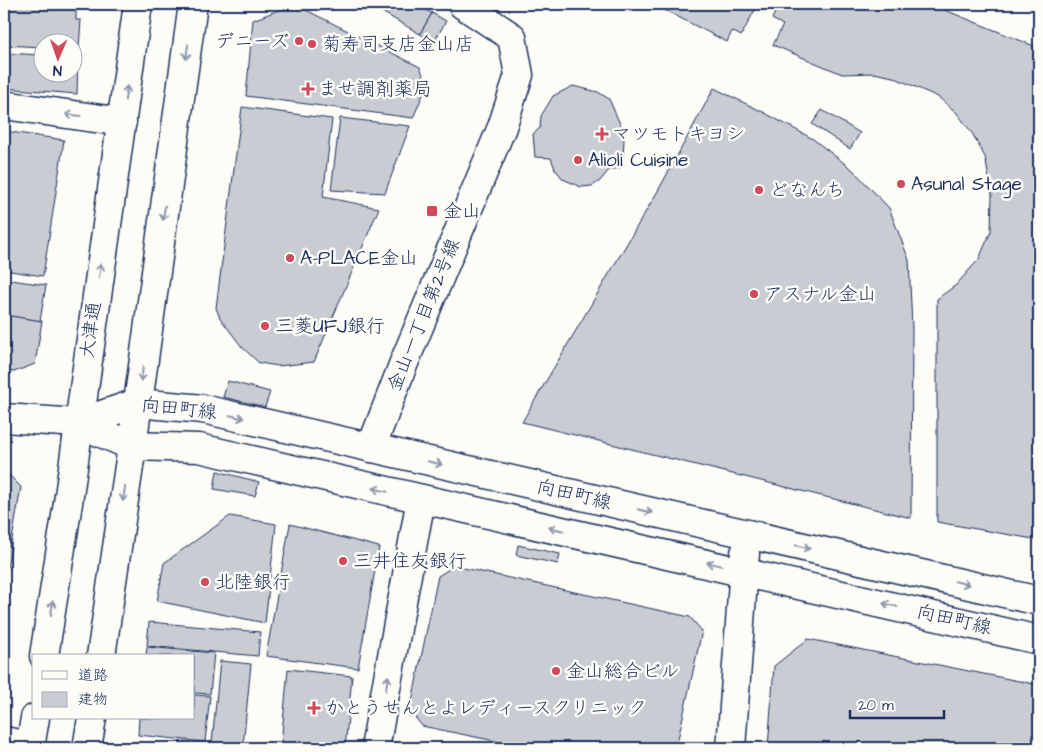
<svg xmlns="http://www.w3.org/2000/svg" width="1043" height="752" font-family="'Architects Daughter','Klee One',sans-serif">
<rect width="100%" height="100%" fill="#fdfcf7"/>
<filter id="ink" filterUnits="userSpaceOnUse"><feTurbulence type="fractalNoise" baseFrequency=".02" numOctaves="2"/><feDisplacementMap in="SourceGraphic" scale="10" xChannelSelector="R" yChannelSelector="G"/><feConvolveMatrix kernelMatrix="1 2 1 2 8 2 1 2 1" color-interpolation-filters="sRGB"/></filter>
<g filter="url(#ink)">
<g fill="#c9ccd3" stroke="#1b2f5e">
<polygon points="4,4 89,4 89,9 76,9 76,20 81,20 79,49 72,48 72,42 42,42 42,47 4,45"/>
<polygon points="294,4 420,67 427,85 413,118 246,96 253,20"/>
<polygon points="387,4 414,4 432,13 420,34 382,12"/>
<polygon points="653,4 758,4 741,36 732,31 727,42"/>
<polygon points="779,4 930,4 1039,48 1039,540 937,522 937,299 956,285 979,259 991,231 992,195 985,157 972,133 957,113 938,97 893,77 874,73 842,74 773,45 783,25 772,19"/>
<polygon points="432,13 446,21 434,42 420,34"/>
<polygon points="4,53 42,55 42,72 72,72 72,57 78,57 77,94 4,88"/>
<polygon points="573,86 598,92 609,99 620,124 624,140 623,155 620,168 609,170 600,181 592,186 581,187 563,179 555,169 551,158 535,157 533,134 540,128 541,116 553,96"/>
<polygon points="714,88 763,112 813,139 853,170 889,208 909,260 912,328 911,518 522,422 659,189"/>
<polygon points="242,107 332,119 323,197 379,208 314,362 278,366 259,363 242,347 220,318 216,308"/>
<polygon points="822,110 860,133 850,149 812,124"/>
<polygon points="340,118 410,126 385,193 331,190"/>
<polygon points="4,131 64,140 43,276 4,270"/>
<polygon points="4,279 46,285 40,321 4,315"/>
<polygon points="4,315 42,321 35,364 14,372 4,370"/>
<polygon points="228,381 270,392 265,407 223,397"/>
<polygon points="217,471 259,482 255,496 214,489"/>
<polygon points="4,474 8,474 21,487 5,581 4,581"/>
<polygon points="230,516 276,524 265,623 157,601 164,563"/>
<polygon points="290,524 379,547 358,668 266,656"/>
<polygon points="518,545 560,554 558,564 516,555"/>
<polygon points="454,566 690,617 702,631 676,748 529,748 422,726 410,711 438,576"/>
<polygon points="149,622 260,632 258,656 147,646"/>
<polygon points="808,639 1039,685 1039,748 768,748 774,666"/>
<polygon points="147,647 214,653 210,694 194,693 194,656 146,656"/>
<polygon points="220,661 251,664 243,746 212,743"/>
<polygon points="288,669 352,676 345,748 281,744"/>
<polygon points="194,695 210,696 205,742 138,735 139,718 194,718"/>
</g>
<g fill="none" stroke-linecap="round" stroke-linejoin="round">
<defs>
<g id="minor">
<polyline points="4,105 122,122"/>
<polyline points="4,418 78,423 132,446 199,448 1039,640"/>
<polyline points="78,423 137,403 203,409 1039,601"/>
<polyline points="371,448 403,365 502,127 519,75 512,37 462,4"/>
<polyline points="44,656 68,503 138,4"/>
<polyline points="101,656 132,446 193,4"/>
<polyline points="4,741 31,746"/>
<polyline points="30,748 35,718"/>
<polyline points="87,748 92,718"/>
<polyline points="375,748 421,499"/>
<polyline points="731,748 745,553"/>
</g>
</defs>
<use href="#minor" stroke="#1b2f5e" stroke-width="31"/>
<use href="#minor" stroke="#fdfcf7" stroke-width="28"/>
</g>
<defs><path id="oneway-shaft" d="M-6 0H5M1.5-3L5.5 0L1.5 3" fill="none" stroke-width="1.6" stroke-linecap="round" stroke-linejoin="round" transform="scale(1.25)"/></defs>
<g stroke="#8c96aa">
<use href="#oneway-shaft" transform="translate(187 52) rotate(98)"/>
<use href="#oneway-shaft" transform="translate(126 93) rotate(-82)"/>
<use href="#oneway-shaft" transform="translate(73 115) rotate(-172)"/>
<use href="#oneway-shaft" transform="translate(164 213) rotate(98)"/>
<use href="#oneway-shaft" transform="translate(100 271) rotate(-82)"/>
<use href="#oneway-shaft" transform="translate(142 374) rotate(98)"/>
<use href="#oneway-shaft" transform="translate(237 417) rotate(13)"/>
<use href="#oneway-shaft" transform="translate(435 463) rotate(13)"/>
<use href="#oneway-shaft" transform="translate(380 490) rotate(-167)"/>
<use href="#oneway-shaft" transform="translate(124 494) rotate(99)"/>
<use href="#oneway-shaft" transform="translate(645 511) rotate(13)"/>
<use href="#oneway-shaft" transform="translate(556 529) rotate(-167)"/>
<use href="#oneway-shaft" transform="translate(803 547) rotate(13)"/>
<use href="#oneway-shaft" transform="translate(714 564) rotate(-167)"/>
<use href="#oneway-shaft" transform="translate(962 583) rotate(13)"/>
<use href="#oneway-shaft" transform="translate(890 605) rotate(-167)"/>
<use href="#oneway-shaft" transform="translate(52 608) rotate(-81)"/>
<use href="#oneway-shaft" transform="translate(387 683) rotate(-80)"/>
</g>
</g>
<g fill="#d1495b" stroke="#fdfcf7" stroke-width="2">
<circle cx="299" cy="41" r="5"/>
<circle cx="312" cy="44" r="5"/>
<path d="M305.5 81.5h5v5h5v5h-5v5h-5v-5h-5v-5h5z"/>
<path d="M599.5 126.5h5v5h5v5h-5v5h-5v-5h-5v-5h5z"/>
<circle cx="578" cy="160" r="5"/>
<circle cx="901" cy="184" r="5"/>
<circle cx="759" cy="190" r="5"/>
<rect x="426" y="205" width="12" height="12" rx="2.5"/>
<circle cx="290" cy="258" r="5"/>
<circle cx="754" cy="294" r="5"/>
<circle cx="265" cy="326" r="5"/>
<circle cx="343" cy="561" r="5"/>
<circle cx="205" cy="582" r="5"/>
<circle cx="556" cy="671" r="5"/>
<path d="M311.5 700.5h5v5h5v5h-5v5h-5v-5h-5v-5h5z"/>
</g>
<g text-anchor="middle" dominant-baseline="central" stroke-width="5" stroke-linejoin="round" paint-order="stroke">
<g font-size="19" fill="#1b2f5e" stroke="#fdfcf7" text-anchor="start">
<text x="289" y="41" text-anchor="end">デニーズ</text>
<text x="322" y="44">菊寿司支店金山店</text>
<text x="318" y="89">ませ調剤薬局</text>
<text x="612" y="134">マツモトキヨシ</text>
<text x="588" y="160">Alioli Cuisine</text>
<text x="911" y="184">Asunal Stage</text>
<text x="769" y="190">どなんち</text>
<text x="443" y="211">金山</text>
<text x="300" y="258">A-PLACE金山</text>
<text x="764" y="294">アスナル金山</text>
<text x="275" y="326">三菱UFJ銀行</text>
<text x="353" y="561">三井住友銀行</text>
<text x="215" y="582">北陸銀行</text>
<text x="566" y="671">金山総合ビル</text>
<text x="325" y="708">かとうせんとよレディースクリニック</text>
</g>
<g font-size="19" fill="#1b2f5e" stroke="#fdfcf7">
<text transform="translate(424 315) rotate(-68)">金山一丁目第2号線</text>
<text transform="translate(91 330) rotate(-82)">大津通</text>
<text transform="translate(179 409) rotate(6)">向田町線</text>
<text transform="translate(574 495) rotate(13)">向田町線</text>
<text transform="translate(954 620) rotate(13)">向田町線</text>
</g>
</g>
<rect width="1043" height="752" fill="none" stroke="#fdfcf7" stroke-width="20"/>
<rect x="10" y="10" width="1023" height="732" fill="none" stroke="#1b2f5e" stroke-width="2" filter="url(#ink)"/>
<rect x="32" y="654" width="162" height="65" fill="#fdfcf7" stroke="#a3aaba"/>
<rect x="42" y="671" width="25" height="8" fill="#fdfcf7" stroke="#a3aaba"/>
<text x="78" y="680" font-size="15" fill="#1b2f5e">道路</text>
<rect x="42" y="692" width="25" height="15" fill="#c9ccd3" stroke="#a3aaba"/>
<text x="78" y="704" font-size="15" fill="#1b2f5e">建物</text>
<g transform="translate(58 58) rotate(182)"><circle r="24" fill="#fdfcf7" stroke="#a3aaba"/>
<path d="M0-4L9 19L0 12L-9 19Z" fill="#d1495b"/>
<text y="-8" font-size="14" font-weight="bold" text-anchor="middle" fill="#1b2f5e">N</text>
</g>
<path d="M850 710v8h94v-8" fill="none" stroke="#1b2f5e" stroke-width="2.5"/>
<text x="858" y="710" font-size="15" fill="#1b2f5e" stroke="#fdfcf7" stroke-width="4" paint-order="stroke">20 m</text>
</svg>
